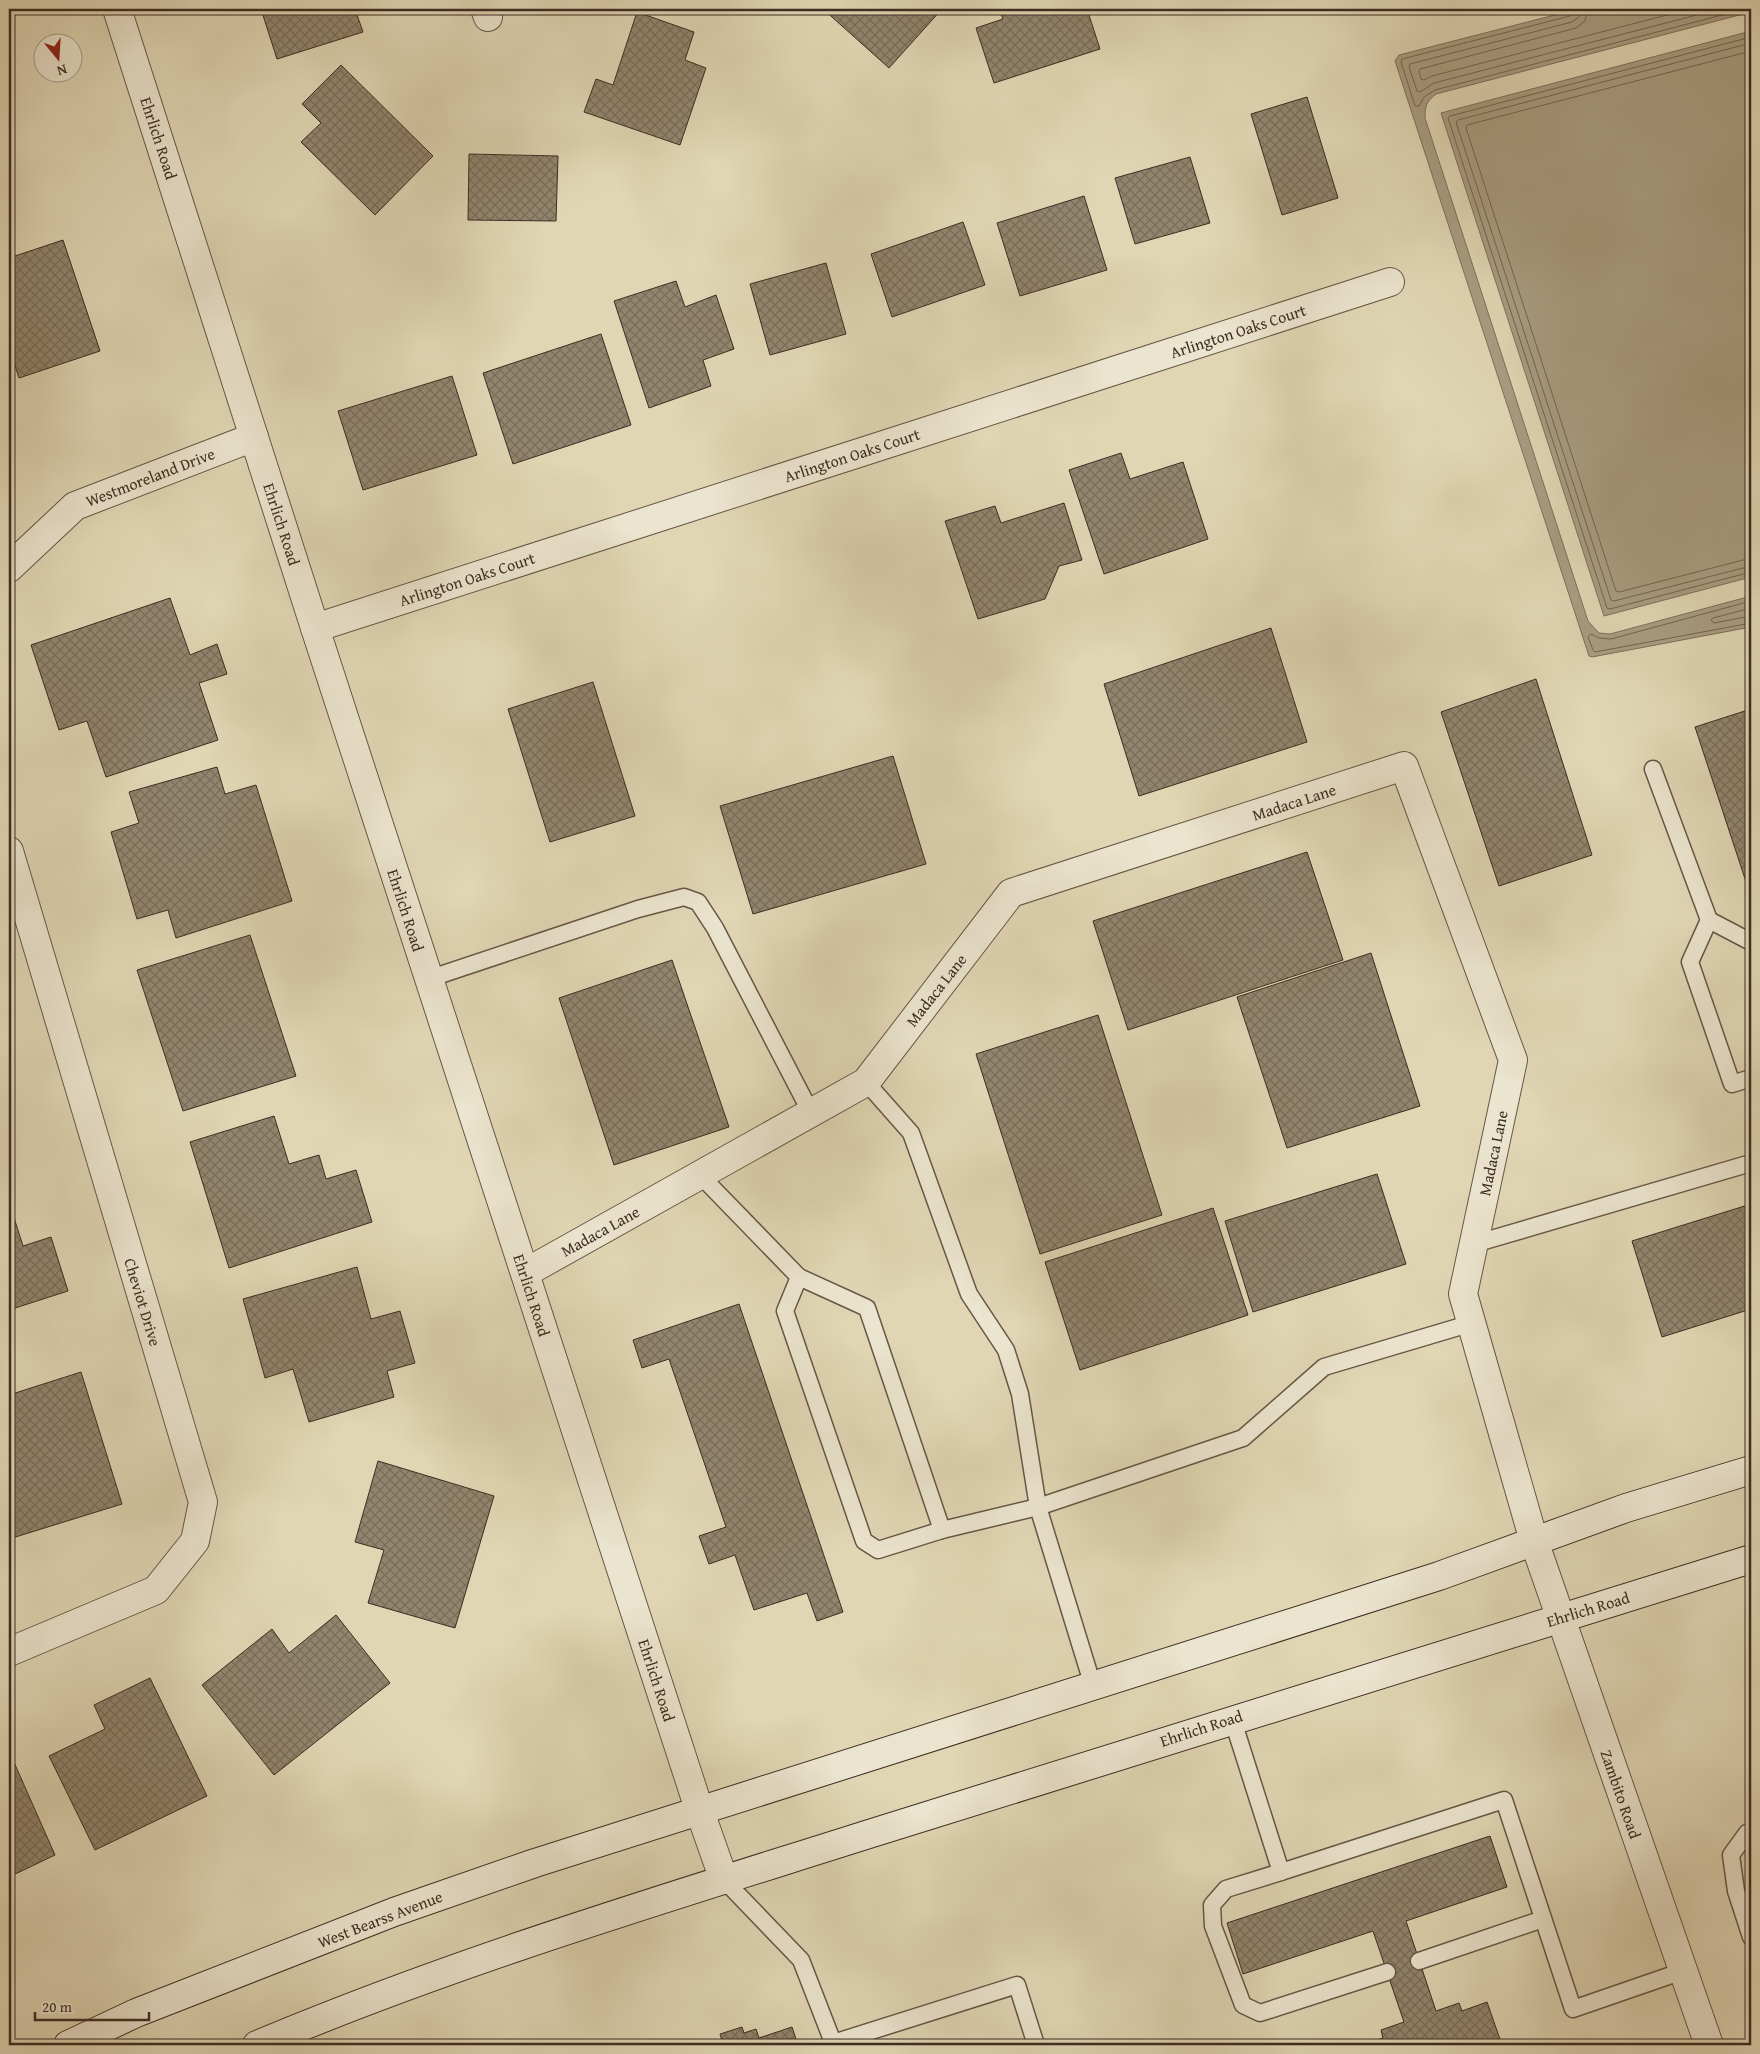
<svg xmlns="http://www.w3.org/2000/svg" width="1760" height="2054" font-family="'Gentium Book Plus',serif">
<defs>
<pattern id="building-cross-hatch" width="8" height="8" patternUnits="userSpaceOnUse" patternTransform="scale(1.25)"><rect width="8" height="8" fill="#92856e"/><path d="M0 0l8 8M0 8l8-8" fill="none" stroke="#786d5a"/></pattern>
</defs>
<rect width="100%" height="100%" fill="#e0d6b4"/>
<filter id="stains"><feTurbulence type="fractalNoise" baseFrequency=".004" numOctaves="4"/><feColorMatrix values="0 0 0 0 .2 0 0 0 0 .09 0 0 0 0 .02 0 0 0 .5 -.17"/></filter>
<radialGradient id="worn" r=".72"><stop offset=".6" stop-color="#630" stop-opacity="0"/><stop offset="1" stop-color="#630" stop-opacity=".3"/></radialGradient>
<g fill="#a99d82" stroke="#7e705c">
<path d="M1578,9H1751V12L1436,94C1426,102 1425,106 1425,118L1588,621L1599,633L1610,634L1751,596V627L1592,657L1589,656L1395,61L1399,55Z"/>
<polygon points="1751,31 1751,577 1604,616 1441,113"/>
</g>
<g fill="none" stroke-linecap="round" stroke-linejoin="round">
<g stroke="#736552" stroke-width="1">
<polyline points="1574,9 1574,13 1570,16 1402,59 1401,62 1415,106 1419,106 1424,97 1435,90 1745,9"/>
<polyline points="1581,9 1579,17 1572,22 1410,64 1409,67 1417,91 1420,92 1434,83 1720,9"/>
<polyline points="1588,9 1585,21 1576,28 1420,69 1419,71 1421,79 1424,80 1432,76 1690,9"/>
<polyline points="1751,37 1450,116 1448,118 1607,608 1610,609 1751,572"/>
<polyline points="1751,43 1458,120 1456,122 1611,600 1614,601 1751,566"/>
<polyline points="1751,51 1467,125 1466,128 1616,591 1619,592 1751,558"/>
<polyline points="1751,601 1611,639 1599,638 1591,634 1588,637 1593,650 1595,652 1751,623"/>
<polyline points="1751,608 1713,618 1711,620 1714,623 1751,616"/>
</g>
</g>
<g fill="url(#building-cross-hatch)" stroke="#3d2d22">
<polygon points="261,9 355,9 363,32 277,59"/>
<polygon points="823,9 942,9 889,68"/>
<polygon points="999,9 1087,9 1100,49 994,83 976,28 1003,19"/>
<polygon points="637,12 694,32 685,60 706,68 680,145 584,112 596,79 613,85"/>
<polygon points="341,65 433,156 375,215 301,142 321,123 302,104"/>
<polygon points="1307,97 1338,198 1282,215 1251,114"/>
<polygon points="469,154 558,156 556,221 468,220"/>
<polygon points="1190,157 1210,223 1135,244 1115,178"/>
<polygon points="1084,196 1107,270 1020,296 997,223"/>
<polygon points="963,222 985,285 892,317 871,254"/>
<polygon points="63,240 100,351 19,378 10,350 9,350 9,258"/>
<polygon points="826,263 846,334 770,355 750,284"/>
<polygon points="676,281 685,307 716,295 734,349 703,360 711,386 649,408 614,301"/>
<polygon points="601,334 631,425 513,464 483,373"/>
<polygon points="452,376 477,455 363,490 338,411"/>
<polygon points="1121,453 1130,479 1183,462 1208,539 1104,574 1069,470"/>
<polygon points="1064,503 1082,560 1059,566 1045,599 978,619 945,521 995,506 1001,523"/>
<polygon points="170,598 190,655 217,644 227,674 199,683 218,740 106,777 87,721 59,730 31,645"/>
<polygon points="1271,628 1307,742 1139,796 1104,684"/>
<polygon points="1536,679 1592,855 1499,886 1441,712"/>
<polygon points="593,682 635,816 550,842 508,709"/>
<polygon points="1751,709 1751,897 1695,727"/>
<polygon points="893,756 926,864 753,914 720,806"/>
<polygon points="217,767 225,794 256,785 292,901 176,938 168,910 137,919 111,832 139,823 129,792"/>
<polygon points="1307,852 1343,960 1128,1030 1093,921"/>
<polygon points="250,935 296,1076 183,1111 137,970"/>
<polygon points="1371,953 1420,1106 1287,1148 1237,997"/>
<polygon points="672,960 729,1127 614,1165 559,998"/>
<polygon points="1098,1015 1162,1215 1040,1254 976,1054"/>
<polygon points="274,1116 289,1164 319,1155 326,1179 356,1170 372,1222 229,1268 190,1142"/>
<polygon points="1377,1174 1406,1264 1253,1312 1225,1221"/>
<polygon points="9,1202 23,1246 51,1237 68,1291 9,1310"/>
<polygon points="1751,1204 1751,1309 1662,1337 1632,1241"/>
<polygon points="1213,1208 1248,1315 1080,1370 1045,1262"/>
<polygon points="357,1267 371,1319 400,1311 415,1363 387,1371 394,1397 309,1422 293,1369 265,1378 243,1299"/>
<polygon points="739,1304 843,1612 817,1621 807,1593 754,1610 735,1555 709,1564 699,1536 726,1527 669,1359 642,1368 633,1340"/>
<polygon points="81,1372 122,1504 9,1539 9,1395"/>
<polygon points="378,1461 494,1496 455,1628 368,1603 384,1550 355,1542"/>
<polygon points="336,1615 390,1683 274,1775 202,1685 272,1629 289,1653"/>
<polygon points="150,1678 207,1796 95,1850 49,1756 105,1729 94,1705"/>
<polygon points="9,1751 55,1855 9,1877"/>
<polygon points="1490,1836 1507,1887 1406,1921 1436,2011 1459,2003 1462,2011 1487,2002 1502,2045 1369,2045 1368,2043 1383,2038 1381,2030 1404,2022 1373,1931 1243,1974 1227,1923"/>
<polygon points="742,2027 744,2033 756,2029 759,2038 792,2027 798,2045 709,2045 722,2041 720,2034"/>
</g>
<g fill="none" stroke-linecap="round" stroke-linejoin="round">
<defs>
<g id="service">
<polyline points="1653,769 1709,920"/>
<polyline points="1751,942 1709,920 1690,962 1732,1084 1751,1078"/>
<polyline points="428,979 638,909 684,897 698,902 715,928 811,1113"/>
<polyline points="866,1082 911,1133 969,1294 1006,1350 1020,1394 1038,1507 1093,1686"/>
<polyline points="700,1175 799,1277 867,1308 942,1530 1038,1507 1243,1438 1324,1367 1472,1323"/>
<polyline points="1474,1244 1751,1163"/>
<polyline points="799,1277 785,1311 864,1541 878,1550 942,1530"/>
<polyline points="1232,1718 1281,1872 1504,1800 1573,2009 1683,1971"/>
<polyline points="1751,1831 1747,1833 1731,1855 1736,1891 1751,1937"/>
<polyline points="1281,1872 1226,1889 1212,1905 1213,1926 1243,2005 1260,2013 1387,1972"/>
<polyline points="724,1880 801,1960 834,2045"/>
<polyline points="1419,1961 1543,1919"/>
<polyline points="833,2043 1017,1985 1036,2045"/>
</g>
<g id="minor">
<polyline points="117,9 315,628 699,1809 724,1880"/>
<polyline points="485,9 488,17"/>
<polyline points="9,568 75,506 254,437"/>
<polyline points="315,628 1390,282"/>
<polyline points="9,851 203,1502 195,1541 156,1590 9,1652"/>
<polyline points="525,1273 866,1082 1011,893 1404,766 1513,1060 1463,1294 1534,1541 1709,2045"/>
</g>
<g id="secondary">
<polyline points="68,2045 136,2013 394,1912 535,1863 1439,1576 1626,1508 1751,1470"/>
<path d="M257,2045C456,1961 664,1899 869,1834C1163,1740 1457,1649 1751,1559"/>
</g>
</defs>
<use href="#service" stroke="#665746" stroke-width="19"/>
<use href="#minor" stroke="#665746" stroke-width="30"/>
<use href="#secondary" stroke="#3d2d22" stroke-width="30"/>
<use href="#service" stroke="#ebe4ce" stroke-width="16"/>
<use href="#minor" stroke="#ebe4ce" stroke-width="28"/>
<use href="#secondary" stroke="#ebe4ce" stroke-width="28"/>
</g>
<g text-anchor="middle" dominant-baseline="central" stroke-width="4" stroke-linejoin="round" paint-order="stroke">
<g font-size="16" fill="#3d2d22" stroke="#ebe4ce">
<text transform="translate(159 138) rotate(72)">Ehrlich Road</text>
<text transform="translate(1238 331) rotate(-18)">Arlington Oaks Court</text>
<text transform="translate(852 455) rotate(-18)">Arlington Oaks Court</text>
<text transform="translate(150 477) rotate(-21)">Westmoreland Drive</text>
<text transform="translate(282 524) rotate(72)">Ehrlich Road</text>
<text transform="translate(467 579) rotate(-18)">Arlington Oaks Court</text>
<text transform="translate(1294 802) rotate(-18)">Madaca Lane</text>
<text transform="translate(406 910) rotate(72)">Ehrlich Road</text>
<text transform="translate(936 990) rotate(-52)">Madaca Lane</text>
<text transform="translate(1493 1153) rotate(-78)">Madaca Lane</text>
<text transform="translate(600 1231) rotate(-29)">Madaca Lane</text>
<text transform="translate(532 1295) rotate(72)">Ehrlich Road</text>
<text transform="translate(143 1302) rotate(73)">Cheviot Drive</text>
<text transform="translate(1588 1609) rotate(-17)">Ehrlich Road</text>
<text transform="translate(657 1680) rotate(72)">Ehrlich Road</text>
<text transform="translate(1201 1728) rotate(-18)">Ehrlich Road</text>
<text transform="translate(1621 1794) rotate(71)">Zambito Road</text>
<text transform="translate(380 1919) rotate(-21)">West Bearss Avenue</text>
</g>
</g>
<rect width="1760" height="2054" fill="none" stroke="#e0d6b4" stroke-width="30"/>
<rect x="10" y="10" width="1740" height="2034" fill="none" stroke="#3d2d22" stroke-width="2.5"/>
<rect x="15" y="15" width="1730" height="2024" fill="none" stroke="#3d2d22"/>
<g transform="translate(58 58) rotate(162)"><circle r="24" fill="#ebe4ce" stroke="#a59b89"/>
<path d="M0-4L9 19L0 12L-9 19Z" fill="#8f2418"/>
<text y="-8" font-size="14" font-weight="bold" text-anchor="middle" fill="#3d2d22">N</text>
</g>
<path d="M35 2012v8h114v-8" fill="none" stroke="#3d2d22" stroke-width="2.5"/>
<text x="42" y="2012" font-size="15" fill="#3d2d22" stroke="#ebe4ce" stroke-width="4" paint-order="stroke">20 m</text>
<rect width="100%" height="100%" filter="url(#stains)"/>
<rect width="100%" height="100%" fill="url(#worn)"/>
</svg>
